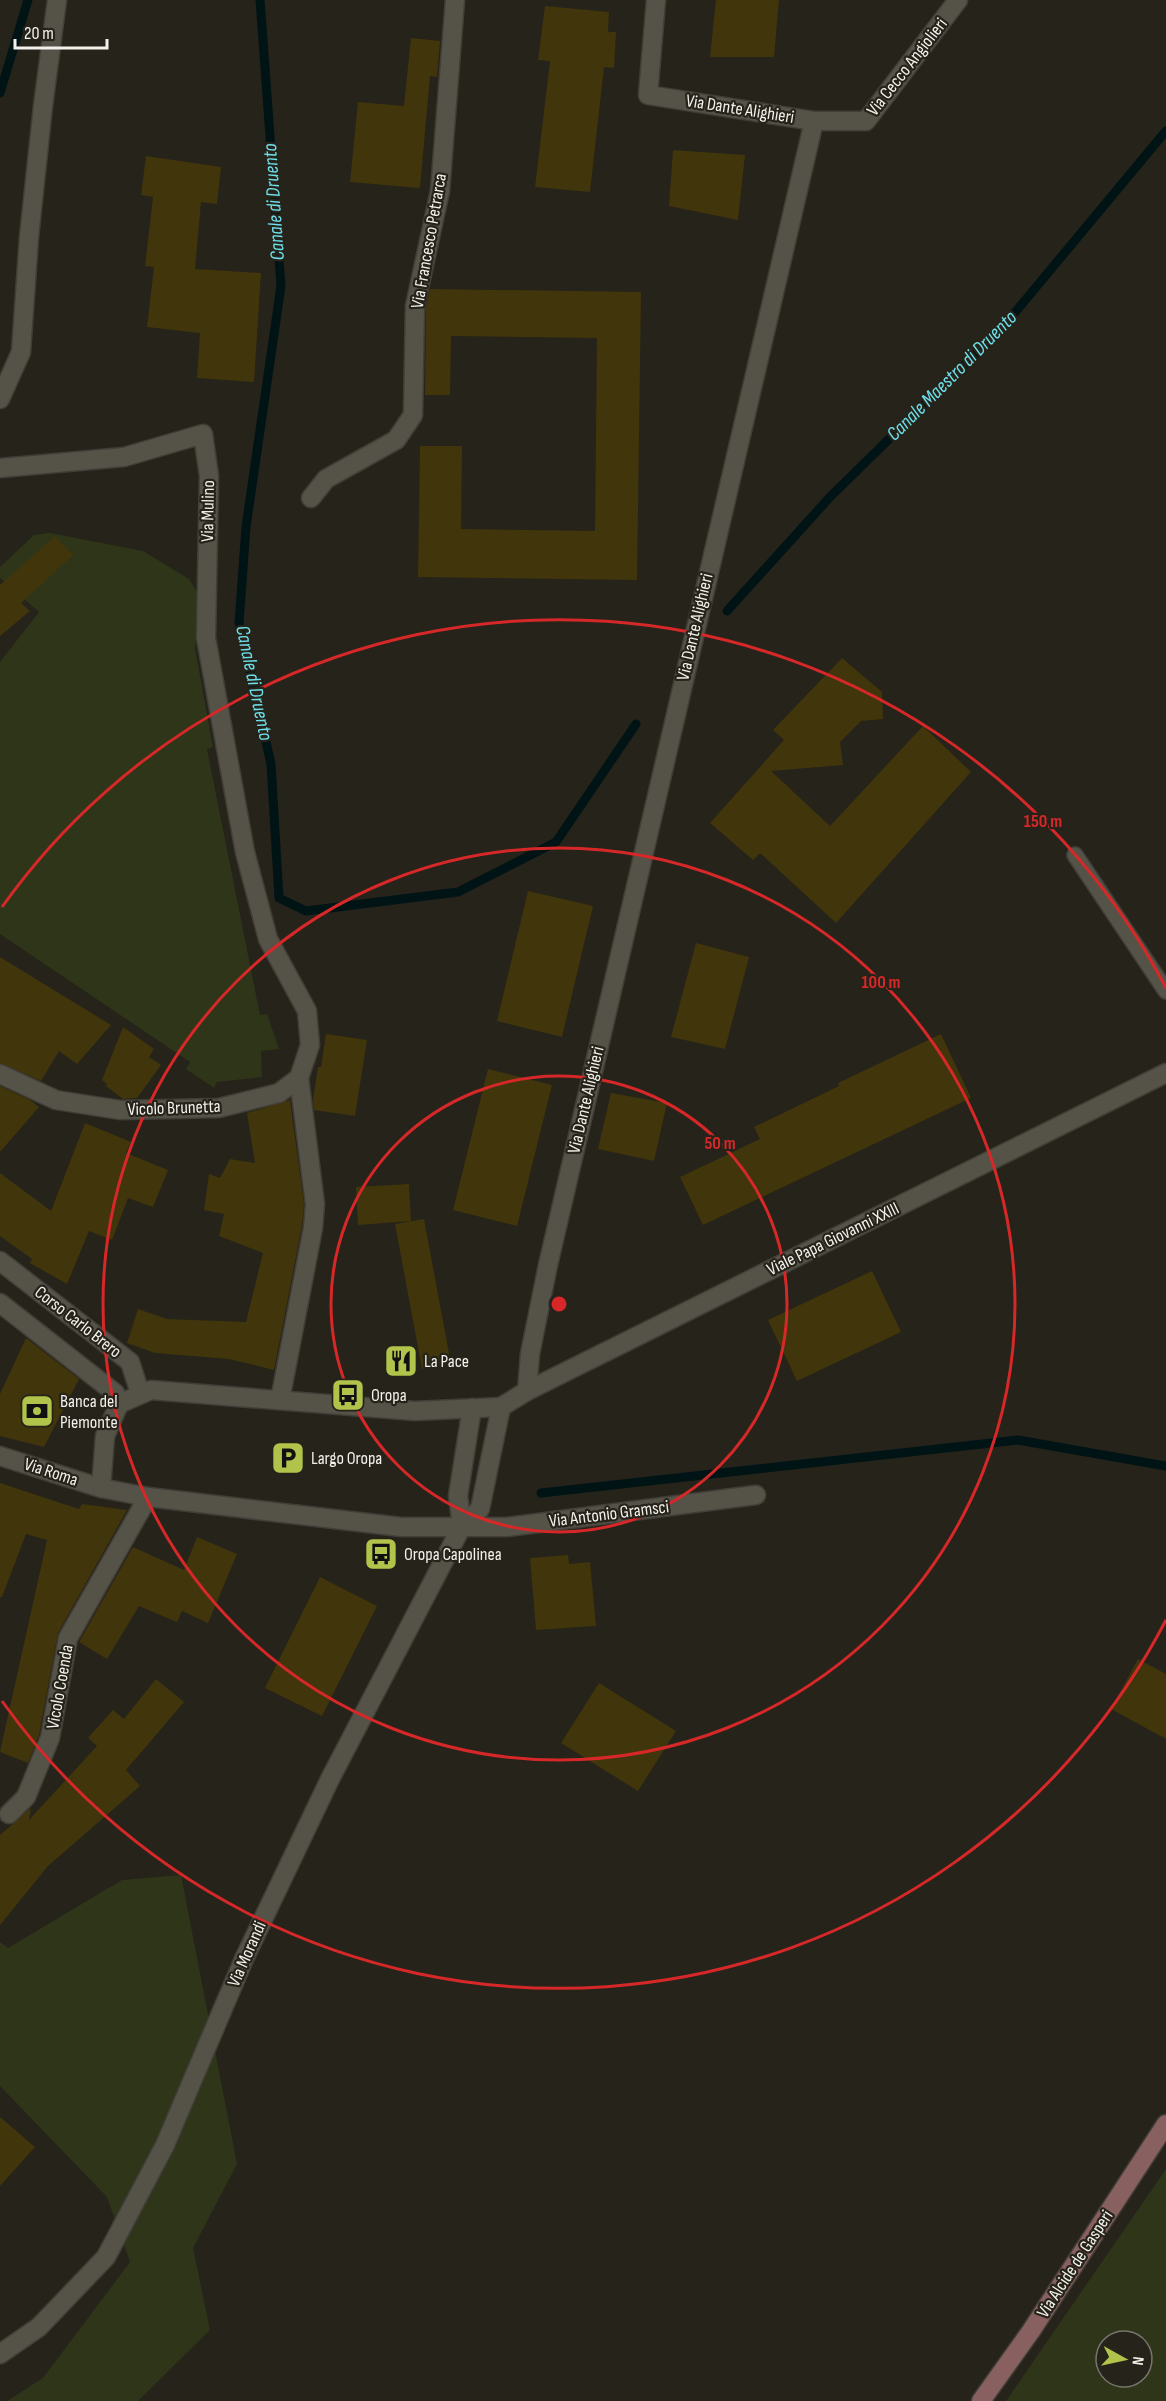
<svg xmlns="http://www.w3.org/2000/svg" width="1166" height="2401" font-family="'Sofia Sans Condensed',sans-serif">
<rect width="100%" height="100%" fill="#26231a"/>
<g fill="#2e3518" fill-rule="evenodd">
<polygon points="50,533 143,551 189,579 199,595 195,648 213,747 207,749 260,1015 267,1014 279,1049 261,1051 262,1077 217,1082 214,1088 186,1069 190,1062 0,934 0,662 39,612 0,578 0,567 34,535"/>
<polygon points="181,1875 237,2164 193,2248 210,2330 138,2401 7,2401 43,2378 130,2262 107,2197 0,2086 0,1942 8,1948 122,1880"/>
<path d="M1166,2169V2401H1006ZM1106,2341H1142V2377H1106Z"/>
</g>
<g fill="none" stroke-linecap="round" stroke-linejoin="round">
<g stroke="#001416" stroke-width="9">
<polyline points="260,0 281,286 246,527 239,623 271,764 279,898 306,911 458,892 556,842 636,724"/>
<polyline points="0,93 28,0"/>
<polyline points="727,611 830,497 1002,328 1166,131"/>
<polyline points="541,1493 1018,1440 1166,1466"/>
</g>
</g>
<g fill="#40350b">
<polygon points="716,0 779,0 774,57 710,57"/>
<polygon points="545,6 609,12 608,32 616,32 614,68 604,67 590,192 535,187 550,61 538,60"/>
<polygon points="411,38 440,41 437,77 430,76 420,188 350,182 358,102 404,106"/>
<polygon points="673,150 745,155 738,220 669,206"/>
<polygon points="146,156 221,167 217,204 201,202 195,269 261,273 254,382 197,378 200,333 147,327 154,267 145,266 153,197 141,195"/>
<polygon points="430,289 641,292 637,580 418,577 420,446 462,446 461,529 595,531 597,338 451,336 450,395 425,395 426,307"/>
<polygon points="55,536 73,555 21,603 30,611 0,636 0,585"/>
<polygon points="842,658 882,692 883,719 861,721 840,742 843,765 771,771 830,826 923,726 971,772 836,923 760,853 753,860 710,823 784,740 773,730"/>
<polygon points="528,891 593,906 562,1037 497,1021"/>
<polygon points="696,943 749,957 725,1049 671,1037"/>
<polygon points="0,957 111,1025 77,1064 59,1051 41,1081 0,1063"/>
<polygon points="123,1027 154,1049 149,1057 161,1065 137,1098 123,1099 106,1086 107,1084 102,1080"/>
<polygon points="326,1034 367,1040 355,1116 314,1110 313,1100 318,1067 321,1067"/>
<polygon points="941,1034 971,1098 703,1225 680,1177 760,1139 754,1127 839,1086 838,1083"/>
<polygon points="488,1069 552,1085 517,1226 453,1210"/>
<polygon points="0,1086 30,1100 39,1107 0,1152"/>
<polygon points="611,1093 667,1103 654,1161 598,1149"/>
<polygon points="290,1100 304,1204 302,1226 274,1370 229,1359 155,1353 127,1343 138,1309 167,1319 246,1322 263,1253 219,1236 224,1214 204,1210 209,1174 220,1178 230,1159 255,1163 247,1113"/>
<polygon points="85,1123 131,1142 126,1153 168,1170 153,1207 128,1198 112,1240 89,1231 67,1284 30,1263 32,1259 0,1236 0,1173 51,1211"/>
<polygon points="409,1184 411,1221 358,1225 356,1187"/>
<polygon points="424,1219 451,1364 422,1369 395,1224"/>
<polygon points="872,1271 901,1332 797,1381 768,1320"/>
<polygon points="26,1338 79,1379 44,1447 0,1436 0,1394"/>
<polygon points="0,1483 79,1509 82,1504 127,1510 58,1633 39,1735 28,1763 0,1752 47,1540 26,1534 2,1597 0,1597"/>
<polygon points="197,1537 237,1554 208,1623 182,1611 177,1622 139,1606 107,1659 79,1642 133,1547 184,1570"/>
<polygon points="568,1555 569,1564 590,1562 596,1626 536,1630 530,1558"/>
<polygon points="320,1577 377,1606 322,1716 265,1688"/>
<polygon points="1138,1659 1166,1674 1166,1739 1111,1709"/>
<polygon points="156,1679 184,1702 126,1770 140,1786 48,1866 0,1925 0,1835 31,1808 29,1820 97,1746 88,1738 113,1710 124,1719"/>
<polygon points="599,1683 676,1731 638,1791 561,1743"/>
<polygon points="0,2117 35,2147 0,2186"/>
</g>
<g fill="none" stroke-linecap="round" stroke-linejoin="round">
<defs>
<polyline id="lane" points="1075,855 1166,991"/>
<g id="street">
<polyline points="656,0 648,95 814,121 866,121 958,0"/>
<polyline points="0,399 21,352 29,237 43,106 57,0"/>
<polyline points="0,468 124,457 203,434 209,476 206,638 245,852 268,939 307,1011 310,1045 299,1078 279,1093 219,1108 120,1110 56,1100 0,1074"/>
<polyline points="311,498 326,479 396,440 413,415 415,306 440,191 455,0"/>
<polyline points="0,1261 130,1362 140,1393"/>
<polyline points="0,1303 115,1393 119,1404"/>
<polyline points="527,1391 530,1354 548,1265 814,121"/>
<polyline points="280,1400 313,1228 315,1204 299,1078"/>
<polyline points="501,1407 527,1391 1166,1073"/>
<polyline points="0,1456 101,1488 148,1497 401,1527 507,1527 756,1495"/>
<polyline points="101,1488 105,1436 119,1404 151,1390 415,1411 501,1407"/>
<polyline points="462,1526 458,1496 472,1408"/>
<polyline points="9,1814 26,1797 50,1738 68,1638 148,1497"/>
<polyline points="0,2354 39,2327 106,2257 165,2145 244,1959 330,1779 462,1526 480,1509 501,1407"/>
</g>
<polyline id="secondary" points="981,2401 1031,2331 1166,2124"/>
</defs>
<use href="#lane" stroke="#413e38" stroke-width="18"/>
<use href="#street" stroke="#413e38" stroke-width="21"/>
<use href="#secondary" stroke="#413e38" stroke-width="21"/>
<use href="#lane" stroke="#555248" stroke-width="15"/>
<use href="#street" stroke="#555248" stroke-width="18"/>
<use href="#secondary" stroke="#88605f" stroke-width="18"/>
</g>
<g fill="none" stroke="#d62828" stroke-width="3">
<circle cx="559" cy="1304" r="228"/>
<circle cx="559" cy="1304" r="456"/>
<path d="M1166 1620A684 684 0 0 1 2 1701M2 907A684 684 0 0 1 1166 988"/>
</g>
<defs>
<symbol id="restaurant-square" viewBox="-11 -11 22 22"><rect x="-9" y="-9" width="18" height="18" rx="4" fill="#b2c34b" stroke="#26231a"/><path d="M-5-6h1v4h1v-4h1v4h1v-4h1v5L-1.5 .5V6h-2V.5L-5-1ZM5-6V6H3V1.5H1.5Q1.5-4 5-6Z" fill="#111"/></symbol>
<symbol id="bus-square" viewBox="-11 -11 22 22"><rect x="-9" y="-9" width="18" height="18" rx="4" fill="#b2c34b" stroke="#26231a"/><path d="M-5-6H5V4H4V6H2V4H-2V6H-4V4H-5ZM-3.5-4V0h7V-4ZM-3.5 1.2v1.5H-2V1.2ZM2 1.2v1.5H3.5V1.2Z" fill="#111"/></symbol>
<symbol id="bank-square" viewBox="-11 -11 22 22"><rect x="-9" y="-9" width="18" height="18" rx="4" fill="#b2c34b" stroke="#26231a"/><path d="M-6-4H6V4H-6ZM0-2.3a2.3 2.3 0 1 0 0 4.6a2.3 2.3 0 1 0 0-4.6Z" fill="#111"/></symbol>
<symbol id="parking-square" viewBox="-11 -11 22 22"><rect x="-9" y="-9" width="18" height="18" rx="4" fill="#b2c34b" stroke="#26231a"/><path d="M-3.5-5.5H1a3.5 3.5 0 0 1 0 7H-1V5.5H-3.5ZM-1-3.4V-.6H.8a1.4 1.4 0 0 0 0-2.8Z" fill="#111"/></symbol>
</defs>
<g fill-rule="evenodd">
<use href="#restaurant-square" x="382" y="1342" width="38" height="38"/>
<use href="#bus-square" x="329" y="1376" width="38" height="38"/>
<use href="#bank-square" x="18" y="1392" width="38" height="38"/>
<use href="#parking-square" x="269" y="1439" width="38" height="38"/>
<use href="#bus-square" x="362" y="1535" width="38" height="38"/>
</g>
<g text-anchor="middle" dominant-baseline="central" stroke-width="4.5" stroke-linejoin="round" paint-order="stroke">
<g font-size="18" fill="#f2f1eb" stroke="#26231a">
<text transform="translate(907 67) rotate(-52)">Via Cecco Angiolieri</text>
<text transform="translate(740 109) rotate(9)">Via Dante Alighieri</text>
<text transform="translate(429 241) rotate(-80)">Via Francesco Petrarca</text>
<text transform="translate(208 511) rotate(-89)">Via Mulino</text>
<text transform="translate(695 627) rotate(-77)">Via Dante Alighieri</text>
<text transform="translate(586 1100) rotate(-77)">Via Dante Alighieri</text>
<text transform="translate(174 1108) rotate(-2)">Vicolo Brunetta</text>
<text transform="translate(833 1239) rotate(-26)">Viale Papa Giovanni XXIII</text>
<text transform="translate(78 1322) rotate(38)">Corso Carlo Brero</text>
<text transform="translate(51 1472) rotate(18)">Via Roma</text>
<text transform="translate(609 1514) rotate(-7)">Via Antonio Gramsci</text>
<text transform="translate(60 1687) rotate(-80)">Vicolo Coenda</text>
<text transform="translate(247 1954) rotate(-66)">Via Morandi</text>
<text transform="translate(1075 2264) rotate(-57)">Via Alcide de Gasperi</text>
</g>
<g font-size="18" fill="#f2f1eb" stroke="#26231a" text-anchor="start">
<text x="424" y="1361">La Pace</text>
<text x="371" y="1395">Oropa</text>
<text x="60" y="1401">Banca del<tspan x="60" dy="21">Piemonte</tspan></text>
<text x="311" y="1458">Largo Oropa</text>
<text x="404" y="1554">Oropa Capolinea</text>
</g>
<g font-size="20" font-style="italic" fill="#6ee0eb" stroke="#26231a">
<text transform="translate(274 202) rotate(-94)">Canale di Druento</text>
<text transform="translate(952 376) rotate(-45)">Canale Maestro di Druento</text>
<text transform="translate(254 683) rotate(78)">Canale di Druento</text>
</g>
</g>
<circle cx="559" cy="1304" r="9" fill="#d62828" stroke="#26231a" stroke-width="3"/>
<g font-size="18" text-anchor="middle" font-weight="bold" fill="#d62828" stroke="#26231a" stroke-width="4.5" stroke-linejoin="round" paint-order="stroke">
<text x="1043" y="827">150 m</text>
<text x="881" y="988">100 m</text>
<text x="720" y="1149">50 m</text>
</g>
<g transform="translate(1124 2359) rotate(98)"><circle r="28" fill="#26231a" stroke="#78756e" stroke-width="1.5"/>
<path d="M0-4.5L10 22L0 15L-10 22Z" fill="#b2c34b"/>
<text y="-9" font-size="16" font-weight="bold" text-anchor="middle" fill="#f2f1eb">N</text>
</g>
<path d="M15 39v9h92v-9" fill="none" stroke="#f2f1eb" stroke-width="3"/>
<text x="24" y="39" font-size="18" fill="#f2f1eb" stroke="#26231a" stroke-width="4.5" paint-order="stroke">20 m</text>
</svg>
